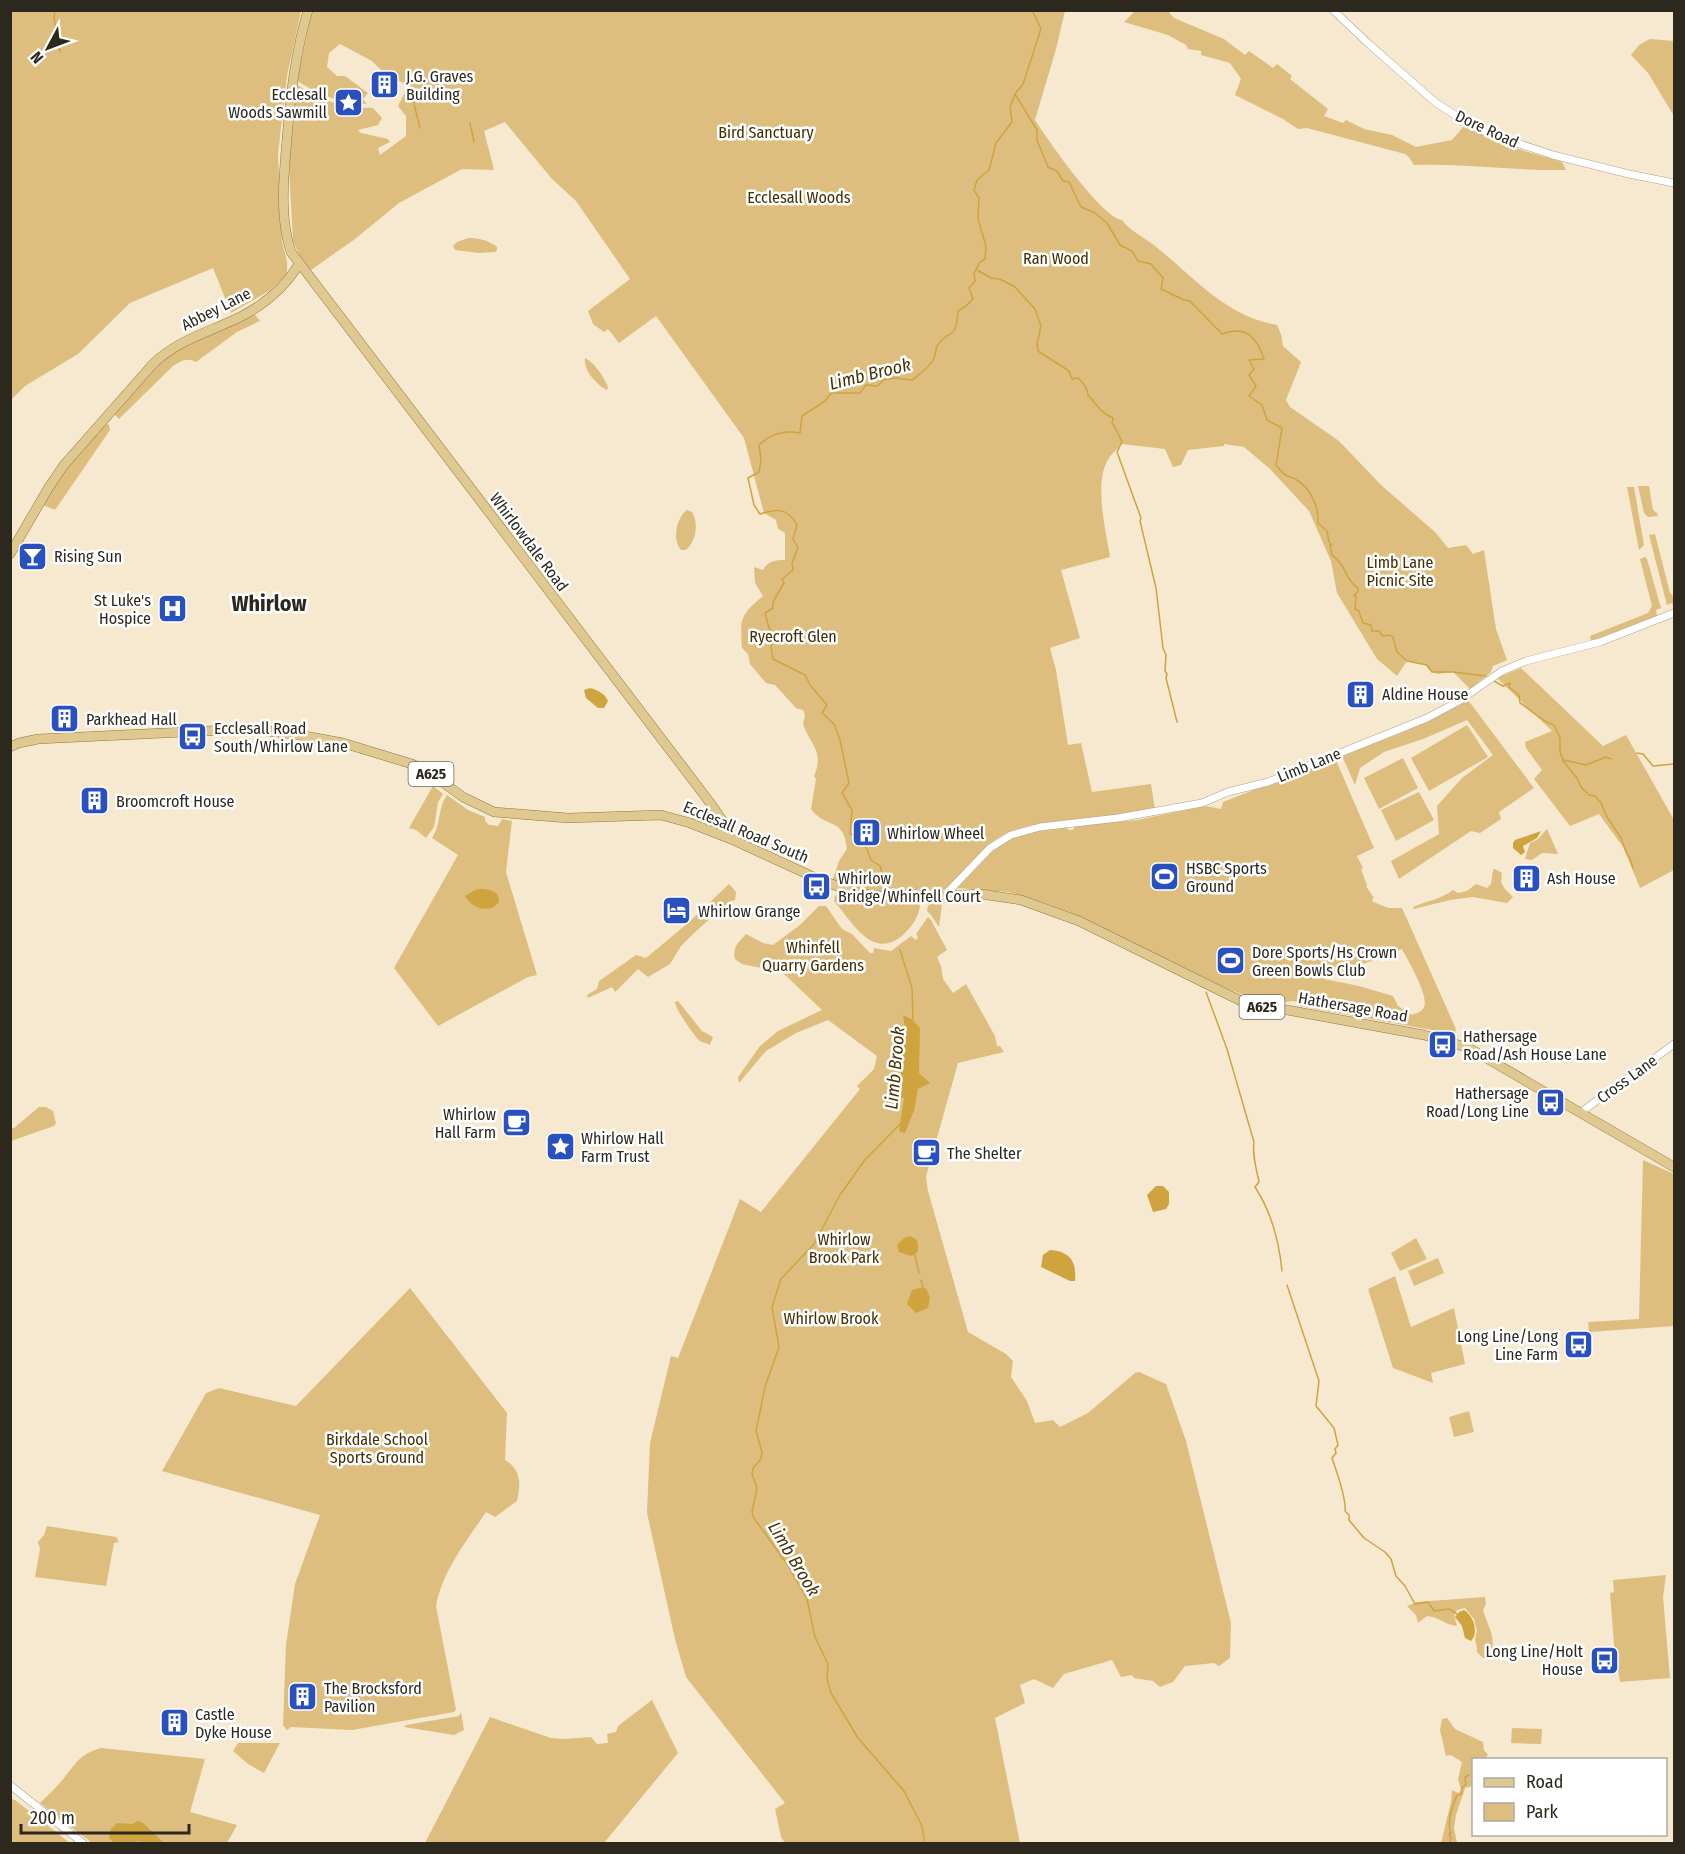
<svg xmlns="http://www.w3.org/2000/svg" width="1685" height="1854" font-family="'Fira Sans Condensed',sans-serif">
<rect width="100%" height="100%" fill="#f6e9d0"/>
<g fill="#ddbe7e" fill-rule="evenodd">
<polygon points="11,11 301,11 287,76 278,154 282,242 287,261 287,275 269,291 231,313 213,268 130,303 78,354 25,386 11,400"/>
<path d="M312,11H1065L1056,49L1035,120C1048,140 1101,217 1122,220C1130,231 1144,237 1155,246C1194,277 1225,316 1277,325L1281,334L1283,346L1301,362L1286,400L1290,407L1339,441L1381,485L1435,532L1448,548L1466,545L1473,554L1484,550L1496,629L1507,660L1493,666L1491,672L1470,689L1453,672L1437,674L1428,669L1426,665L1407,661L1397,676L1377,659L1337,593L1331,561L1309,511L1270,469L1244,447L1224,444V446L1188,450L1181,465L1173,467L1165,449L1122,444C1118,449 1112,453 1109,458C1093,481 1106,531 1110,557L1061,570L1080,638L1050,648L1056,670L1068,745L1081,743L1092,792L1151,784L1155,810L1029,826C1020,828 1011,830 1003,835C978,848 965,877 941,892C934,896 922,894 914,893C908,892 902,894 896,895C877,897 850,887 832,882L839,861L847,849C844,816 825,829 811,809L816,779L814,776C825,751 810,745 803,724L805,715L803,710L796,708L775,685L766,683L750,664L748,654L742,648C740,619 740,615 763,596L755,583L754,567L763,570C767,561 776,560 785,560V533L778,529L776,520L764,513L744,438L656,316L619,343L608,329L604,332L593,324L588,311L630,279L576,201L552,179L505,122L484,131L494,170L462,169L399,203L355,239L311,270L300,257L293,241L289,167L297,85C325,102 341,107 373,108L382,118L378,125L358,130L361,133L388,139L390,142L378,148L380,155L406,136V116L398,106L408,86L383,72L372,61L340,44L329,53L327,67L337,76H345L368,93L363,99L367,104C338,103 321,95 297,81Z"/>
<path d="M1135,11H1168L1174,18L1224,39L1245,55L1249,51L1273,68L1277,64L1292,76L1290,79L1328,109L1324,116L1343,123L1346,120L1364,129L1392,135L1416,147L1452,140L1465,125L1495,142L1562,162L1566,170C1515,171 1465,163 1414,165L1409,157L1405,154L1307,128L1298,129L1283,119L1235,95L1241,79L1230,63L1201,55V51L1188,49L1186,45L1168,35L1124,22Z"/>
<polygon points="1650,39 1674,41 1674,116 1648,73 1631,55 1639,45"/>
<path d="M468,238C479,238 488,240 497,247V250L495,252L479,253L455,250L453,246L457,242Z"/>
<path d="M254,313L260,321L237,332L196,362C186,357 181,361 173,366L121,417L119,419L115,415V412L155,369L177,349Z"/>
<path d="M585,358C596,364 603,376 608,387L607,390C596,385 583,369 585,358Z"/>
<polygon points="105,423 109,425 110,430 55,510 43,505 58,478"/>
<polygon points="1638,486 1649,486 1653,510 1657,513 1658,516 1648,517 1644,513"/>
<polygon points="1627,487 1634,487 1644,545 1639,550"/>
<path d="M687,510L692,512C699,524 696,541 686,550H681C672,540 676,518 687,510Z"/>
<polygon points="1655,534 1670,593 1674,597 1674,608 1672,603 1667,605 1649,535"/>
<polygon points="1645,557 1647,559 1661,608 1656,610 1657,616 1591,641 1590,636 1648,613 1652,606 1640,559"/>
<polygon points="1521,668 1603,746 1626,735 1674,820 1674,870 1640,888 1623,847 1599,814 1570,826 1534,779 1542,770 1526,748 1525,742 1552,731 1497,678"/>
<polygon points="1468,700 1534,788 1499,812 1501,819 1480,833 1471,831 1399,879 1391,861 1439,834 1437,806 1462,778 1493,755 1467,720 1423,739 1384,752 1360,768 1355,785 1342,756 1404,732"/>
<polygon points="1467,725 1488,757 1429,791 1411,758"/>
<path d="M1335,758L1374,848L1357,856L1363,868L1361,869L1367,885L1366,886L1374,898L1372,899L1373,902L1389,908H1402L1456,1029L1454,1034L1298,1006L1295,1001C1289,1001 1282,1003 1276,1003C1261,1003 1242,994 1228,989L1072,913L1033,899L1008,892L957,888C971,872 986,852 1005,841C1023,832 1046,830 1065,827L1069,830H1073L1075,826L1137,820L1205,806L1221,809L1223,802ZM1402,949C1408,961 1429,995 1424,1007C1422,1012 1416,1013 1412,1015L1398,1006L1393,996L1359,986L1324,979Z"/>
<polygon points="1403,758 1418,788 1379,809 1364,778"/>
<polygon points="433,786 443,794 438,802 434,827 426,838 416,830 409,828"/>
<polygon points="1419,792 1434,820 1396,841 1381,810"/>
<path d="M447,795L468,810L485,817V821L489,825L498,826L502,819L512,821L506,872L537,975L528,977L438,1026L394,968L458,855L432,838C442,823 437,809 447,795Z"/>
<polygon points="1547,829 1558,854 1542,853 1532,860 1525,859 1530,843 1538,839"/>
<path d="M1495,869L1502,873L1501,882L1504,888L1513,897L1507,903L1473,897L1450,900L1414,909L1413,907C1426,901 1442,899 1453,890L1458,893L1467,891L1476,884L1487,888L1491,884L1493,870Z"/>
<polygon points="729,884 736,892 735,900 729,902 694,933 681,946 670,964 648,977 638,969 615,992 612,987 588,998 587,995 597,989 599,981 636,955 646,958 688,923"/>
<path d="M841,892L917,902L920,905C919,917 912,926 904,934C873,962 853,923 834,901L835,896Z"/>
<path d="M942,900L945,902L942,904L939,927L931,915L927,911C928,901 933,901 942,900Z"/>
<path d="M819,906H826L842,929L852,934L870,953H873L874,948L891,951L911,936L916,940L918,937L916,934L928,917L931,920L947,950L937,957L941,966L943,979L953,993L966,984L995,1036L997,1046H1000L1004,1052L958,1063L926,1177L928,1191L968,1332L1006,1354L1013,1361L1011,1377L1027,1401L1035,1423L1053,1420L1060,1427L1088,1413L1135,1373L1139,1372L1166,1384L1186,1441L1231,1623L1230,1658L1219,1666L1214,1663L1185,1666L1173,1682L1160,1687L1153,1681L1134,1678L1132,1675L1121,1677L1112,1660L1064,1674L1053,1688L1034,1679L1020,1685L1025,1703L995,1718L1020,1843H785L781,1837L775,1809L785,1803L686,1677L675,1639L647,1513L650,1443L671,1356L678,1358L740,1199L761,1212L860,1089L857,1086L874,1069L877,1056L828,1020L796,1033L766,1051L739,1083L738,1077L760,1046L778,1031L822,1010L782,972L742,964L735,959C732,947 739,942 746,934L763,943L773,945L800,925Z"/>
<path d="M678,1001L702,1031L713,1037L710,1045C709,1044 701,1042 700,1041C694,1036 676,1010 675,1002Z"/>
<polygon points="39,1107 46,1107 53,1111 56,1123 54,1126 11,1141 11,1128 14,1128"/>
<polygon points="1643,1160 1674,1174 1674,1326 1589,1332 1588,1322 1639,1319"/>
<polygon points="1416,1238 1427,1259 1400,1271 1391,1253"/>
<polygon points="1438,1258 1444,1273 1414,1286 1408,1271"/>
<polygon points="1395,1276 1411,1327 1454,1308 1465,1364 1431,1373 1433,1383 1393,1368 1368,1289"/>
<path d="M410,1288L507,1413L505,1460C521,1469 521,1484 517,1501L495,1517L486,1512C466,1542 443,1570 436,1606L456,1710L454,1712L352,1730L291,1727L287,1730L283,1725L286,1645L295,1584L320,1515L162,1471L206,1393L219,1388L296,1406Z"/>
<polygon points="1469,1411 1474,1432 1454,1437 1449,1417"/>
<polygon points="47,1526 116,1537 119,1542 114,1543 106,1586 35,1577 40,1549 38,1542 44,1535"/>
<polygon points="1666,1575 1663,1597 1670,1678 1620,1682 1618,1670 1616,1670 1610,1593 1614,1592 1613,1580"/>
<path d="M1485,1597L1486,1604L1483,1610C1488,1627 1500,1644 1487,1659L1483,1658L1477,1652V1647L1475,1639L1477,1631L1474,1619L1465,1608L1457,1610L1454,1614L1457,1626C1446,1625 1438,1617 1427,1616L1418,1623L1416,1615L1407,1606L1417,1602Z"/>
<polygon points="652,1700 678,1753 604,1843 425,1843 490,1717 551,1738 564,1739 591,1737 597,1744 608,1743 607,1734 616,1732 618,1726"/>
<polygon points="461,1712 464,1730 454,1735 404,1727 406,1725 459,1716"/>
<polygon points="1447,1718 1455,1729 1483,1742 1484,1750 1488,1755 1484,1759 1474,1760 1473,1786 1465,1788 1456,1815 1454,1828 1457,1843 1441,1843 1451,1802 1452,1790 1458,1793 1461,1790 1458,1779 1462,1762 1451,1755 1446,1756 1440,1730 1442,1719"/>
<polygon points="1512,1728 1542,1729 1541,1744 1511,1743"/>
<polygon points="238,1743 280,1743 264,1773 248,1764 233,1751"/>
<path d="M101,1748L205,1759L190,1812L237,1825L227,1843H92L40,1803C48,1795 57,1787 64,1778C77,1762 80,1754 101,1748Z"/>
<polygon points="12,1799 15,1800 70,1843 11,1843"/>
</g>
<g fill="#cfa43f">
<path d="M590,688C598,690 605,694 608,701L604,708H598L586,698L584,690Z"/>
<polygon points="1541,831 1537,838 1523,846 1525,852 1521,855 1513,848 1513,843 1515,840"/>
<path d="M477,889C486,889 491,889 498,895L499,902C489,914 472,909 465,896Z"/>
<polygon points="903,1015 913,1020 920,1028 919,1073 930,1083 918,1089 914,1111 905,1133 899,1131 904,1098 898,1097 897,1088 902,1068 905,1029"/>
<polygon points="1156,1186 1163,1186 1169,1192 1169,1204 1166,1209 1153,1212 1147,1195"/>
<path d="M910,1236L917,1240C919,1249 919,1253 911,1256L899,1252L897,1245L904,1238Z"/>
<path d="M1050,1250C1069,1251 1077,1261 1075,1281H1070L1041,1267L1043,1255Z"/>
<polygon points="923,1287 927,1290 930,1298 928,1308 916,1313 907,1304 912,1290"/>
<path d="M1464,1610C1474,1616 1479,1633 1471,1641L1465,1638L1462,1626L1455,1617L1459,1612Z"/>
<polygon points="138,1821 143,1823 164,1843 146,1843 138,1841 130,1843 113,1843 109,1837 111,1829 117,1823 132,1824"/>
</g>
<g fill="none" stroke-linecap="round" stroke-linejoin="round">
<g stroke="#cfa43f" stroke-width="1.5">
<polyline points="55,10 54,18 60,52"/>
<polyline points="411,92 420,128"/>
<path d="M1015,94L1037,130V140L1048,167L1057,171L1063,181L1069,182L1081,207L1095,213L1107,223L1120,245L1132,251L1138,261L1151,264L1163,278L1161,289L1184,300L1190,301L1222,334C1246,325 1257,337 1264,359L1249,360L1254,369L1249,375L1256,386L1249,396L1262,405L1267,420L1282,428L1276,465C1279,468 1282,474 1286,475C1288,477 1292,477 1295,479C1310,487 1319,506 1318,523L1327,531L1329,542L1332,544L1330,545L1332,555C1346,564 1345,580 1358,588V591L1354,596H1356L1355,609L1359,611L1363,623L1371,625L1372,631H1379L1383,636L1390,635L1393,637L1397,652L1407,661L1427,665L1432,672H1453L1486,676"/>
<polyline points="470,123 474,142"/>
<path d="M977,270L991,278L1000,279L1015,287L1035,309L1041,326L1037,344L1038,351L1069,371L1072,379L1078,378C1083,383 1088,388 1088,395C1097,405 1101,413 1113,418L1112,424L1114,425L1122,442L1117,452L1141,518L1140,521L1156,588L1163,648L1166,655L1165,671L1167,674L1166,678L1177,722"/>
<path d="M1494,681L1503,686L1510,683L1509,687L1519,695L1520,703C1531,709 1540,721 1554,725L1560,738V752L1564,762L1577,778L1581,787L1589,795L1595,796L1601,803L1607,817L1621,838L1627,854L1630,858L1633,868"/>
<polyline points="1637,753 1643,754 1653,766 1674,764"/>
<polyline points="1564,760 1586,765 1606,757 1611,759"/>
<path d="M882,873L880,866L871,860L864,842L856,835L850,834L852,810L842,793L849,783L840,740L834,724L822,713L827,705L810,685L805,675L773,659L771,647L774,635L769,628L765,613L773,608V602L784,583L782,579L793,570L792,563L798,548L793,539L797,525C787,507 777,509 760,514L754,505L748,478L759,472L761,460L759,445C771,433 784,430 800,433L802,416L825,401L831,393H860L866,385L878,386L883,380L895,378L912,380C920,374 928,369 933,360C936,356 935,350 937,346C948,328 956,343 958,311L966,306L973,299L969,288L975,281L974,273L980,262L985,259L986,246L978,219L979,198L974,190L977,180L989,170L996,143L1012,122L1010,107L1015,94L1023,84L1041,29L1032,10"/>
<polyline points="900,950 912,988 913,1019"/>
<path d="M1206,992L1227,1049L1254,1142C1252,1154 1256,1167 1259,1182L1255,1187C1272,1213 1279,1240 1282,1271"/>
<polyline points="902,1122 864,1161 840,1195 814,1244 781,1279 772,1307 779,1347 765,1387 756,1431 762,1452 761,1459 753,1468 752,1474 757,1488 752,1512 754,1518 787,1564 807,1599 815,1637 828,1664 827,1679 831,1693 858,1738 904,1791 922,1826 925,1844"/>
<polyline points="915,1255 919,1273"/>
<polyline points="921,1280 923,1287"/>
<path d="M1287,1285L1319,1381L1316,1406L1334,1428L1338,1445L1335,1449L1336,1453L1332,1458C1336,1470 1347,1500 1345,1511L1349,1515V1520L1364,1538L1385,1552L1391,1559L1396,1576L1405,1586L1415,1604L1428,1602L1434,1611L1449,1609L1457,1614"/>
<path d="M1449,1844L1451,1839L1449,1834L1451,1833C1446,1822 1453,1805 1457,1795L1462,1794V1788L1466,1784L1465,1777L1469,1775"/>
</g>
<defs>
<g id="minor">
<polyline points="1333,10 1370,45 1435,102 1458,117 1487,133 1553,155 1629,174 1674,183"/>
<polyline points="945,895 990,848 1011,835 1040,827 1118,818 1202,803 1228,792 1268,782 1427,718 1459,701 1502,671 1526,661 1600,642 1674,613"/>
<polyline points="1580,1113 1674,1044"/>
<polyline points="10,1785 84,1844"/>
</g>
<g id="major">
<path d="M308,10C295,55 291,92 287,138C284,176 279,216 291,252L711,804L725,824L731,839"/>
<path d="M10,554L49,487L64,465L153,364C177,340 210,332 240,317C264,305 285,287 299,264"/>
<polyline points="10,747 19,743 38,739 248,729 294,734 343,743 412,764 427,771 463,797 494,812 568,818 661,815 690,823 731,839 818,879 853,892 869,895 909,898 981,894 1021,900 1079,921 1243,1002 1424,1035 1469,1048 1674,1167"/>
</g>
</defs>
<use href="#minor" stroke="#aea38b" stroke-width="8"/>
<use href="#major" stroke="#947839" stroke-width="10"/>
<use href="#minor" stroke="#fff" stroke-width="7"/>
<use href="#major" stroke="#e0c891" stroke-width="9"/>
</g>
<defs>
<symbol id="building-square" viewBox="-11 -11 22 22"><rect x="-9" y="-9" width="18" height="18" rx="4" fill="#2850bf" stroke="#fff"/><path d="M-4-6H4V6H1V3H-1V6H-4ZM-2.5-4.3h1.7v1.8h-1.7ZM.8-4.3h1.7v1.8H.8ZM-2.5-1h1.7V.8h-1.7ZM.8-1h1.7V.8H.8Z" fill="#fff"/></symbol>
<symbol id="sight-square" viewBox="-11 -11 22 22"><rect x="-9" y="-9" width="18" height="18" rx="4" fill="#2850bf" stroke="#fff"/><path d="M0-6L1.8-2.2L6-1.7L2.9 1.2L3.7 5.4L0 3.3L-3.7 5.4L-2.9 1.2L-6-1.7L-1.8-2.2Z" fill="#fff"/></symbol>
<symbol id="bar-square" viewBox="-11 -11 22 22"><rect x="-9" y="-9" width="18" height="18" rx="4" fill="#2850bf" stroke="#fff"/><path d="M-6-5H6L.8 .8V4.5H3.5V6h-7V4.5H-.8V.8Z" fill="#fff"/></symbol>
<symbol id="hospital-square" viewBox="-11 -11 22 22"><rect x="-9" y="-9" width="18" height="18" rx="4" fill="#2850bf" stroke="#fff"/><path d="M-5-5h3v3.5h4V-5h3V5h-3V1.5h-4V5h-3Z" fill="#fff"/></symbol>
<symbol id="bus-square" viewBox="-11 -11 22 22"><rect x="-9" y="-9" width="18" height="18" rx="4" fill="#2850bf" stroke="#fff"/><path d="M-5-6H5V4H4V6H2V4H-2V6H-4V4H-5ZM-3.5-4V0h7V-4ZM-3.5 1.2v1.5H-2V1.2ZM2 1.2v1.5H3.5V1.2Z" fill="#fff"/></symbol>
<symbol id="stadium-square" viewBox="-11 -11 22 22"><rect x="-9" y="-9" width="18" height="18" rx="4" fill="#2850bf" stroke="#fff"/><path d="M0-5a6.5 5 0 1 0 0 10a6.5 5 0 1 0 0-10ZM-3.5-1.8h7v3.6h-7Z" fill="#fff"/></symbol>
<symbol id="hotel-square" viewBox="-11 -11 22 22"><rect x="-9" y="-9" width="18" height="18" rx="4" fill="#2850bf" stroke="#fff"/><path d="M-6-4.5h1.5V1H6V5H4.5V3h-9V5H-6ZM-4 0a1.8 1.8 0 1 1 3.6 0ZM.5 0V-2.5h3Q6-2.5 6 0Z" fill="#fff"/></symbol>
<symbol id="cafe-square" viewBox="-11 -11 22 22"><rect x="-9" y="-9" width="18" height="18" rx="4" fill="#2850bf" stroke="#fff"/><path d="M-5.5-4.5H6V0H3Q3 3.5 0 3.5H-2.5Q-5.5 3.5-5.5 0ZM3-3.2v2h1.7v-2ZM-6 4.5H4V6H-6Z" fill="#fff"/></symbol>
</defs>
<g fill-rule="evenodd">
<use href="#building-square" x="368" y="68" width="33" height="33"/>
<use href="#sight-square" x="332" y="86" width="33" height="33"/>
<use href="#bar-square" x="16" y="540" width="33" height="33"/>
<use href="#hospital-square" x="156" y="592" width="33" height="33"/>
<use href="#building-square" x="1344" y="678" width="33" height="33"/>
<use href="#building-square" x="48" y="702" width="33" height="33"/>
<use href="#bus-square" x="176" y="720" width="33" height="33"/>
<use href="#building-square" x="78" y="784" width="33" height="33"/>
<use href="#building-square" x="850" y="816" width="33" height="33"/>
<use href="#stadium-square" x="1148" y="860" width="33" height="33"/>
<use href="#building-square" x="1510" y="862" width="33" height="33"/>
<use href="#bus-square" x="800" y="870" width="33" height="33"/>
<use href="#hotel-square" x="660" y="894" width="33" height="33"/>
<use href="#stadium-square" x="1214" y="944" width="33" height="33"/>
<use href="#bus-square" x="1426" y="1028" width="33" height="33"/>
<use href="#bus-square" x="1534" y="1086" width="33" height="33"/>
<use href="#cafe-square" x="500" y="1106" width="33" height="33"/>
<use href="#sight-square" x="544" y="1130" width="33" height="33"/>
<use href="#cafe-square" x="910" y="1136" width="33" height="33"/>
<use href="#bus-square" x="1562" y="1328" width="33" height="33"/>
<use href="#bus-square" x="1588" y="1644" width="33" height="33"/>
<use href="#building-square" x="286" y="1680" width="33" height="33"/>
<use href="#building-square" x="158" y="1706" width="33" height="33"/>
</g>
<g text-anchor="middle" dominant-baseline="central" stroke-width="5" stroke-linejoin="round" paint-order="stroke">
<g fill="#fff" stroke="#6b6862" stroke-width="1.5">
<rect x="408.5" y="762" width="45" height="24" rx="4.5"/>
<rect x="1239.5" y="995" width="45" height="24" rx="4.5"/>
</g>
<g font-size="15" font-weight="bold" fill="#2c281e">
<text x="431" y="774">A625</text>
<text x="1262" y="1007">A625</text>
</g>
<g font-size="16" fill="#2c281e" stroke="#fff" text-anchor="start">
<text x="406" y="76">J.G. Graves<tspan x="406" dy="18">Building</tspan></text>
<text x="327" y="94" text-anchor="end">Ecclesall<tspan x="327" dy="18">Woods Sawmill</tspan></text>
<text x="54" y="556">Rising Sun</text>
<text x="151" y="600" text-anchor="end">St Luke's<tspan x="151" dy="18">Hospice</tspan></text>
<text x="1382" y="694">Aldine House</text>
<text x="86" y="719">Parkhead Hall</text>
<text x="214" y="728">Ecclesall Road<tspan x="214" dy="18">South/Whirlow Lane</tspan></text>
<text x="116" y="801">Broomcroft House</text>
<text x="887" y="833">Whirlow Wheel</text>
<text x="1186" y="868">HSBC Sports<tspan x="1186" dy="18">Ground</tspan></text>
<text x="838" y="878">Whirlow<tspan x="838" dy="18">Bridge/Whinfell Court</tspan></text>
<text x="1547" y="878">Ash House</text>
<text x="698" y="911">Whirlow Grange</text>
<text x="1252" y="952">Dore Sports/Hs Crown<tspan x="1252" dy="18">Green Bowls Club</tspan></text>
<text x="1463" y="1036">Hathersage<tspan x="1463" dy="18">Road/Ash House Lane</tspan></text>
<text x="1529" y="1093" text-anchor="end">Hathersage<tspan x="1529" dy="18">Road/Long Line</tspan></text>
<text x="496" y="1114" text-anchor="end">Whirlow<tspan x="496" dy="18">Hall Farm</tspan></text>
<text x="581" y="1138">Whirlow Hall<tspan x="581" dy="18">Farm Trust</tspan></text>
<text x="947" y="1153">The Shelter</text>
<text x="1558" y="1336" text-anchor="end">Long Line/Long<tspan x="1558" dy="18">Line Farm</tspan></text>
<text x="1583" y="1651" text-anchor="end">Long Line/Holt<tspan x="1583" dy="18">House</tspan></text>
<text x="324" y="1688">The Brocksford<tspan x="324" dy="18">Pavilion</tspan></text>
<text x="195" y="1714">Castle<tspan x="195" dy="18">Dyke House</tspan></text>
</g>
<g font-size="16" fill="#2c281e" stroke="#fff">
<text transform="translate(1487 129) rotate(25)">Dore Road</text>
<text transform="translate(216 309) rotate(-27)">Abbey Lane</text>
<text transform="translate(529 542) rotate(53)">Whirlowdale Road</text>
<text transform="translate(1309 765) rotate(-22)">Limb Lane</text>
<text transform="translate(746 832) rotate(23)">Ecclesall Road South</text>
<text transform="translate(1353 1007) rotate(10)">Hathersage Road</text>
<text transform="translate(1627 1079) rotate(-36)">Cross Lane</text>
</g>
<g font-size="16" fill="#412f02" stroke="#fff">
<text x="766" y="132">Bird Sanctuary</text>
<text x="799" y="197">Ecclesall Woods</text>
<text x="1056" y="258">Ran Wood</text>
<text x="1400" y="562">Limb Lane<tspan x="1400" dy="18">Picnic Site</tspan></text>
<text x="793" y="636">Ryecroft Glen</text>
<text x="813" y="947">Whinfell<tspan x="813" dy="18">Quarry Gardens</tspan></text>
<text x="844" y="1239">Whirlow<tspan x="844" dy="18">Brook Park</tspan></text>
<text x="831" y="1318">Whirlow Brook</text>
<text x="377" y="1439">Birkdale School<tspan x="377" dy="18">Sports Ground</tspan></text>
</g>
<g font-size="18" font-style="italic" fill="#453307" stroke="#fff">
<text transform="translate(870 374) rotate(-14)">Limb Brook</text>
<text transform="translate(895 1068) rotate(-85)">Limb Brook</text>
<text transform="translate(794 1559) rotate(59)">Limb Brook</text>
</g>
<g font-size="22" font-weight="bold" fill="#2c281e" stroke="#fff">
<text x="269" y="603">Whirlow</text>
</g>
</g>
<rect width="1685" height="1854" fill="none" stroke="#2c281e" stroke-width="24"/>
<rect x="1472" y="1758" width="195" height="78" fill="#ffffff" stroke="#aba9a5" stroke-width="1.5"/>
<rect x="1484" y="1778" width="30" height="9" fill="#e0c891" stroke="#aba9a5" stroke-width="1.5"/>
<text x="1526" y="1788" font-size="18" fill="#2c281e">Road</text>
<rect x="1484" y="1803" width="30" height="18" fill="#ddbe7e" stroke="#aba9a5" stroke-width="1.5"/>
<text x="1526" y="1818" font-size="18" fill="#2c281e">Park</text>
<g transform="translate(48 48) rotate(229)" stroke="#ffffff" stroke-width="4.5" paint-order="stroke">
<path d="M0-4.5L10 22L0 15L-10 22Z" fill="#2c281e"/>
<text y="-9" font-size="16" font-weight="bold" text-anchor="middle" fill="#2c281e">N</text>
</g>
<path d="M21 1824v9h168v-9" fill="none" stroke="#2c281e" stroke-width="3"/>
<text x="30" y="1824" font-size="18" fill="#2c281e" stroke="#ffffff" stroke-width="4.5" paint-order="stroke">200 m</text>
</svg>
